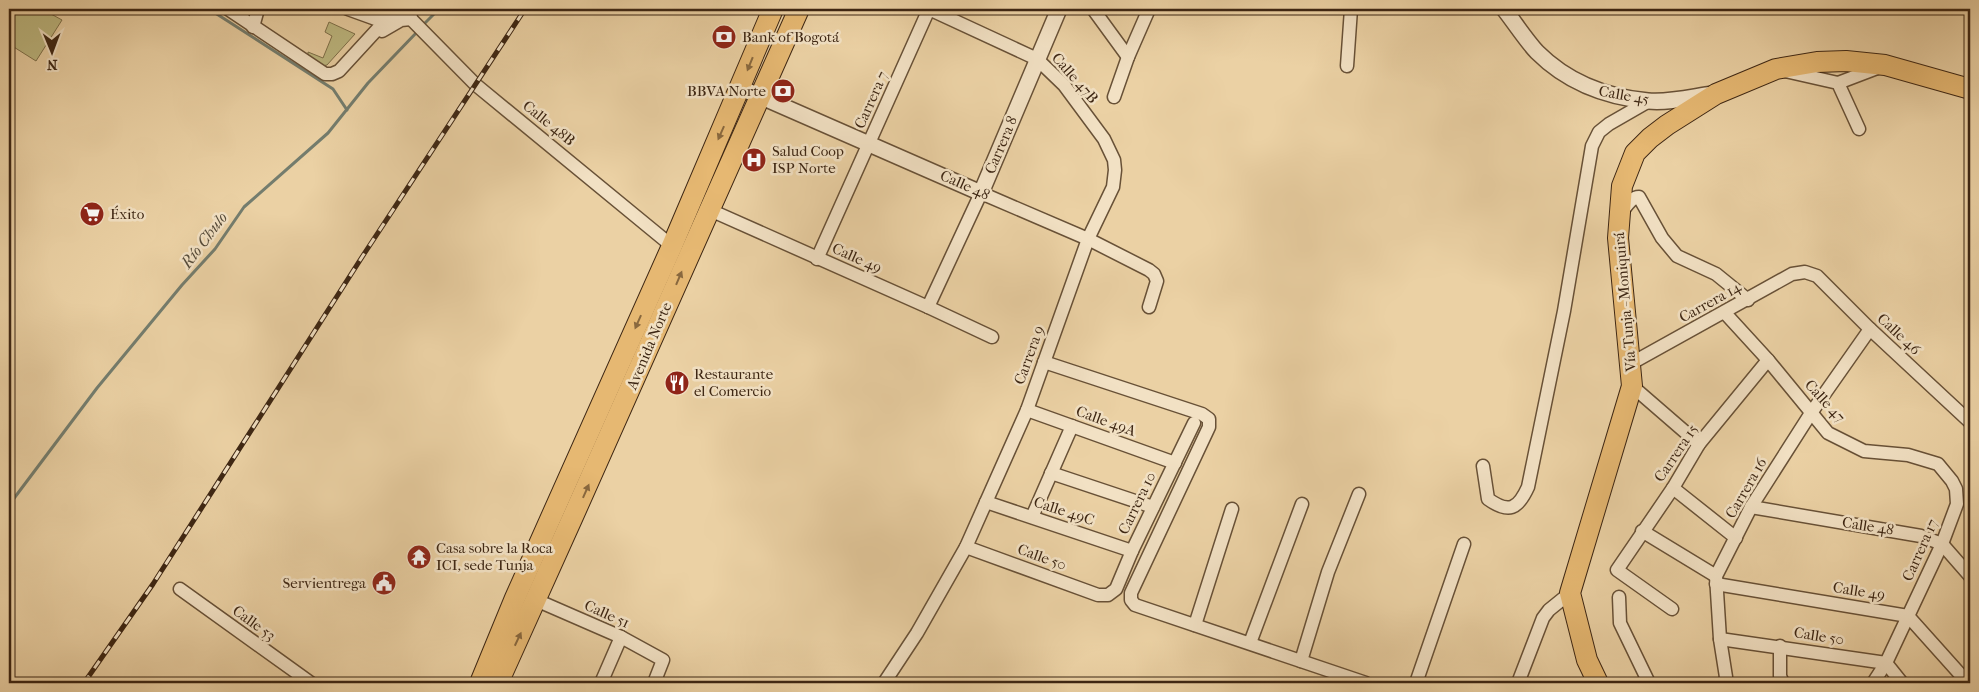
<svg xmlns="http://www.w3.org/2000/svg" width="1979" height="692" font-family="'IM FELL French Canon',serif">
<rect width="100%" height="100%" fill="#ebd1a4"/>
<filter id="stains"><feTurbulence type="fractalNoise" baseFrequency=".004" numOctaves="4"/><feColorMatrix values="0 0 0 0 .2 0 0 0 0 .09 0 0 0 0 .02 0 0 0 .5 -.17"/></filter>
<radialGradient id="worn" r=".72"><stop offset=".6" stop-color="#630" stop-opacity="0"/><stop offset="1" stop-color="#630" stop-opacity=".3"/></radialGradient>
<g fill="#beb981" stroke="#7e704a">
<polygon points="9,9 42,9 62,20 36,61 9,44"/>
<polygon points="329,22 355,34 327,65 322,66 308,55 308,52 323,58 332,36 325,32"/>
</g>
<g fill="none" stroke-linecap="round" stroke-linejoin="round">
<g stroke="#747d6e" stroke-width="3">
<polyline points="209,9 333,89 347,110"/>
<polyline points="422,26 439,9"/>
<polyline points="9,505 97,388 182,285 215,249 244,207 328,133 368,83 418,31"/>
</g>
<defs>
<g id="minor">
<polyline points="228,9 325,74 332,74 339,71 396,9"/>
<polyline points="348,9 384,22"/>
<polyline points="410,9 411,19 476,85 672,246"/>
<polyline points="1093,9 1128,57"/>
<polyline points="253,27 258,9"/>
<polyline points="382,31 401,20 411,19"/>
<polyline points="1347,66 1351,9"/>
<polyline points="1785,71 1838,83 1859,129"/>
<polyline points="1838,83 1880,67"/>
<polyline points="1114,97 1128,57 1149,9"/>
<polyline points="710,210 928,307 992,337"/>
<path d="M1621,213C1626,207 1631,197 1639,197L1662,238L1677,256L1716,274L1748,300"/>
<polyline points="817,259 929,9"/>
<polyline points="928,307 981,193 1088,239 1149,270 1154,274 1157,281 1149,307"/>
<polyline points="1725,313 1768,360 1828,433 1864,451 1908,455 1938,464 1952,481 1956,489 1957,504 1942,544 1886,663 1873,683"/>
<polyline points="1044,362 1202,414 1209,419 1209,427 1131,593 1131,600 1135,605 1366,683"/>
<polyline points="1630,364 1792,274 1805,272 1817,276 1870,329 1970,422"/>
<polyline points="1632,386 1699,444"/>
<polyline points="1027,410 1175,463"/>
<path d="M1483,466L1488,499C1509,514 1518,509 1528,487L1564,311L1592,146L1599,132L1609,124L1649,101"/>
<polyline points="1051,473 1153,507"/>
<polyline points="1673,488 1736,538"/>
<polyline points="986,502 1132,551"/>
<polyline points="1751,507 1921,536 1942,544 1970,576"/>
<polyline points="1032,517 1072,426"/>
<polyline points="1642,531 1716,576"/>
<polyline points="966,547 1098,595 1108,595 1116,589 1132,551 1194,423"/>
<polyline points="1716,584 1908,616 1968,683"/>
<polyline points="180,589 311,683"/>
<polyline points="1619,597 1620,623 1649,683"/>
<polyline points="536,600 621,637 663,660 654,683"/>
<polyline points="1672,609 1617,570 1673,488 1699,444 1768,360"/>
<polyline points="1195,625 1232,509"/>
<polyline points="1720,639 1886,663 1902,683"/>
<polyline points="1250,643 1302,504"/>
<polyline points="1780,646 1780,676 1783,683"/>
<polyline points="1301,661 1328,572 1359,494"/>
<polyline points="601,683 621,637"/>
<polyline points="884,683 917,633 966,547 1027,410 1088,239 1113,187 1115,170 1114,160 1104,139 1064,85 1037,59 929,9"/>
<polyline points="1416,683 1464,544"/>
<polyline points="1518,683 1543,618 1549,610 1570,593"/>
<polyline points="1724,683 1726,677 1720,639 1716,576 1751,507 1811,413 1870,329"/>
</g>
<g id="tertiary">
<path d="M1504,9C1515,23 1525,39 1537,52C1567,82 1606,97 1648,101C1669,103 1692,97 1713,94"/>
<polyline points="741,88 981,193 1059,9"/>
</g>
<g id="primary">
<polyline points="480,683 515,598 672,246 773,9"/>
<path d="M498,683C600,459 698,233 799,9"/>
<polyline points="1598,683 1587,660 1570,593 1632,386 1618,238 1622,186 1635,153 1650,138 1667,125 1716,94 1776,69 1817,62 1846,61 1885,65 1970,89"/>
</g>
</defs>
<use href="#minor" stroke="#685137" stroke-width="15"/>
<use href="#tertiary" stroke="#685137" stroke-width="18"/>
<use href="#primary" stroke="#3d2613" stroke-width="22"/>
<use href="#minor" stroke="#f2e1c4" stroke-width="12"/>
<use href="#tertiary" stroke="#f2e1c4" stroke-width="15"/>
<use href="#primary" stroke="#e6b872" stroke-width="20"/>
<defs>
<polyline id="rail" points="84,683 153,584 364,254 525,9"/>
</defs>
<use href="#rail" stroke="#3d2613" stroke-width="5"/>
<use href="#rail" stroke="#f2e1c4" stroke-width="3" stroke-dasharray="9" stroke-linecap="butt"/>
</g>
<defs><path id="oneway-solid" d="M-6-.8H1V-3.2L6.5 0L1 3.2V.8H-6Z" transform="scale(1.25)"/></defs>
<g fill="#89683e">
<use href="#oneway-solid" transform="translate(750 64) rotate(112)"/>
<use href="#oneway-solid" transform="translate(721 133) rotate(114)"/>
<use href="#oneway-solid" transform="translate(679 278) rotate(-67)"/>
<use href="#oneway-solid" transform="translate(638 322) rotate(114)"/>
<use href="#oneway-solid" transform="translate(586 491) rotate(-66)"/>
<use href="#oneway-solid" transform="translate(518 639) rotate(-65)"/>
</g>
<defs>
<symbol id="bank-disc" viewBox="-11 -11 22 22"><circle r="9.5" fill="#8f2418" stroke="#f2e1c4"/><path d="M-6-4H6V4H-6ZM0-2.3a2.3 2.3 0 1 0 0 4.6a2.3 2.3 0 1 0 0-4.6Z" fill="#fff"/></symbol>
<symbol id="hospital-disc" viewBox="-11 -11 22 22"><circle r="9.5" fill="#8f2418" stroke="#f2e1c4"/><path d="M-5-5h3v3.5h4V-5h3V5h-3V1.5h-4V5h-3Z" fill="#fff"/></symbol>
<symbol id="supermarket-disc" viewBox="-11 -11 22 22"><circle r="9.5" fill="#8f2418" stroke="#f2e1c4"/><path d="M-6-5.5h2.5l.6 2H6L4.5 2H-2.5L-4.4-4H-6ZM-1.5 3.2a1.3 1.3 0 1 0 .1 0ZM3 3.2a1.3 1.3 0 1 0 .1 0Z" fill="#fff"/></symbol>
<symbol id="restaurant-disc" viewBox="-11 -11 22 22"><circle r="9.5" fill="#8f2418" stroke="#f2e1c4"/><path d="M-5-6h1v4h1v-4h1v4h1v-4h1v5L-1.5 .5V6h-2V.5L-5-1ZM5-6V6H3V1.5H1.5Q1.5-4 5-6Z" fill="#fff"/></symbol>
<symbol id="temple-disc" viewBox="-11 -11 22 22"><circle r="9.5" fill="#8f2418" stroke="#f2e1c4"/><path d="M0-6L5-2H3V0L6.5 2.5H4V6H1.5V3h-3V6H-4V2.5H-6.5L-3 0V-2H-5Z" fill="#fff"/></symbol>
<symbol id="civic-disc" viewBox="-11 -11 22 22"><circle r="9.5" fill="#8f2418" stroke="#f2e1c4"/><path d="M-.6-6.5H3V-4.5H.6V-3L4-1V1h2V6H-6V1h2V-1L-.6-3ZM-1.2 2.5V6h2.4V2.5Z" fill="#fff"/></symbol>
</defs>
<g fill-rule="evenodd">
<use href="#bank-disc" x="710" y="23" width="28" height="28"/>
<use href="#bank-disc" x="769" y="77" width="28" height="28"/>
<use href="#hospital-disc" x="740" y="146" width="28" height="28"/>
<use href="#supermarket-disc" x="78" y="200" width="28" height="28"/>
<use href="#restaurant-disc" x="663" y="369" width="28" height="28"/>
<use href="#temple-disc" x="405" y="543" width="28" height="28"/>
<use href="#civic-disc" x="370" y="569" width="28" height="28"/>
</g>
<g text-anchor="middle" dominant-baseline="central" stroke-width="5" stroke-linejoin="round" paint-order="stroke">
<g font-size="15" fill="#3d2613" stroke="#f2e1c4" text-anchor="start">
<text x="742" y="37">Bank of Bogotá</text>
<text x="766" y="91" text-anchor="end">BBVA Norte</text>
<text x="772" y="151">Salud Coop<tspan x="772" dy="17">ISP Norte</tspan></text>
<text x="110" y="214">Éxito</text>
<text x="694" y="374">Restaurante<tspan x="694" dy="17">el Comercio</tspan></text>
<text x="436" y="548">Casa sobre la Roca<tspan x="436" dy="17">ICI, sede Tunja</tspan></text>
<text x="366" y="583" text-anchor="end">Servientrega</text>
</g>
<g font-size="15" fill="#3d2613" stroke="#f2e1c4">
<text transform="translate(1075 78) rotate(49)">Calle 47B</text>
<text transform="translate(1624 95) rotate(10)">Calle 45</text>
<text transform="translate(871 100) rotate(-66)">Carrera 7</text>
<text transform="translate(549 123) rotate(39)">Calle 48B</text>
<text transform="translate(1001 145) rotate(-67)">Carrera 8</text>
<text transform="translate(965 185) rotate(24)">Calle 48</text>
<text transform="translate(857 258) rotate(24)">Calle 49</text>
<text transform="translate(1625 302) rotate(-95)">Vía Tunja - Moniquirá</text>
<text transform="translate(1710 302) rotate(-29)">Carrera 14</text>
<text transform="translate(1899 334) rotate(43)">Calle 46</text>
<text transform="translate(649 346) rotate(-67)">Avenida Norte</text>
<text transform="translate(1029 355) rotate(-70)">Carrera 9</text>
<text transform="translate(1825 401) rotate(48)">Calle 47</text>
<text transform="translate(1106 421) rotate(20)">Calle 49A</text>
<text transform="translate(1676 453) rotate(-56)">Carrera 15</text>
<text transform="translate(1746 488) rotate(-60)">Carrera 16</text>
<text transform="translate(1137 503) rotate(-64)">Carrera 10</text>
<text transform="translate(1064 511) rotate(18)">Calle 49C</text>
<text transform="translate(1868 526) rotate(9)">Calle 48</text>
<text transform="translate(1920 550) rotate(-66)">Carrera 17</text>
<text transform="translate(1042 557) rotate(20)">Calle 50</text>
<text transform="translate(1859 591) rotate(9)">Calle 49</text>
<text transform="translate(607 614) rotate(24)">Calle 51</text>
<text transform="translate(254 623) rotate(36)">Calle 53</text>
<text transform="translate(1819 636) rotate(9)">Calle 50</text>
</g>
<g font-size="16" font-style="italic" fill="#544a39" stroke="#f2e1c4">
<text transform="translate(204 240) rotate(-53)">Río Chulo</text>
</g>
</g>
<rect width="1979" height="692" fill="none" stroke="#ebd1a4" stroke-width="30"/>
<rect x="10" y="10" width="1959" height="672" fill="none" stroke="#3d2613" stroke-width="2.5"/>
<rect x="15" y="15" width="1949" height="662" fill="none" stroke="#3d2613"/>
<g transform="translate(52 52) rotate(179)" stroke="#f2e1c4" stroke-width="4" paint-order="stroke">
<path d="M0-4L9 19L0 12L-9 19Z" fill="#3d2613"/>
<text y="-8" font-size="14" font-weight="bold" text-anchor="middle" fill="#3d2613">N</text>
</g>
<rect width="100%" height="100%" filter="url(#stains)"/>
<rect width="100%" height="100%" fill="url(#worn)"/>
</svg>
